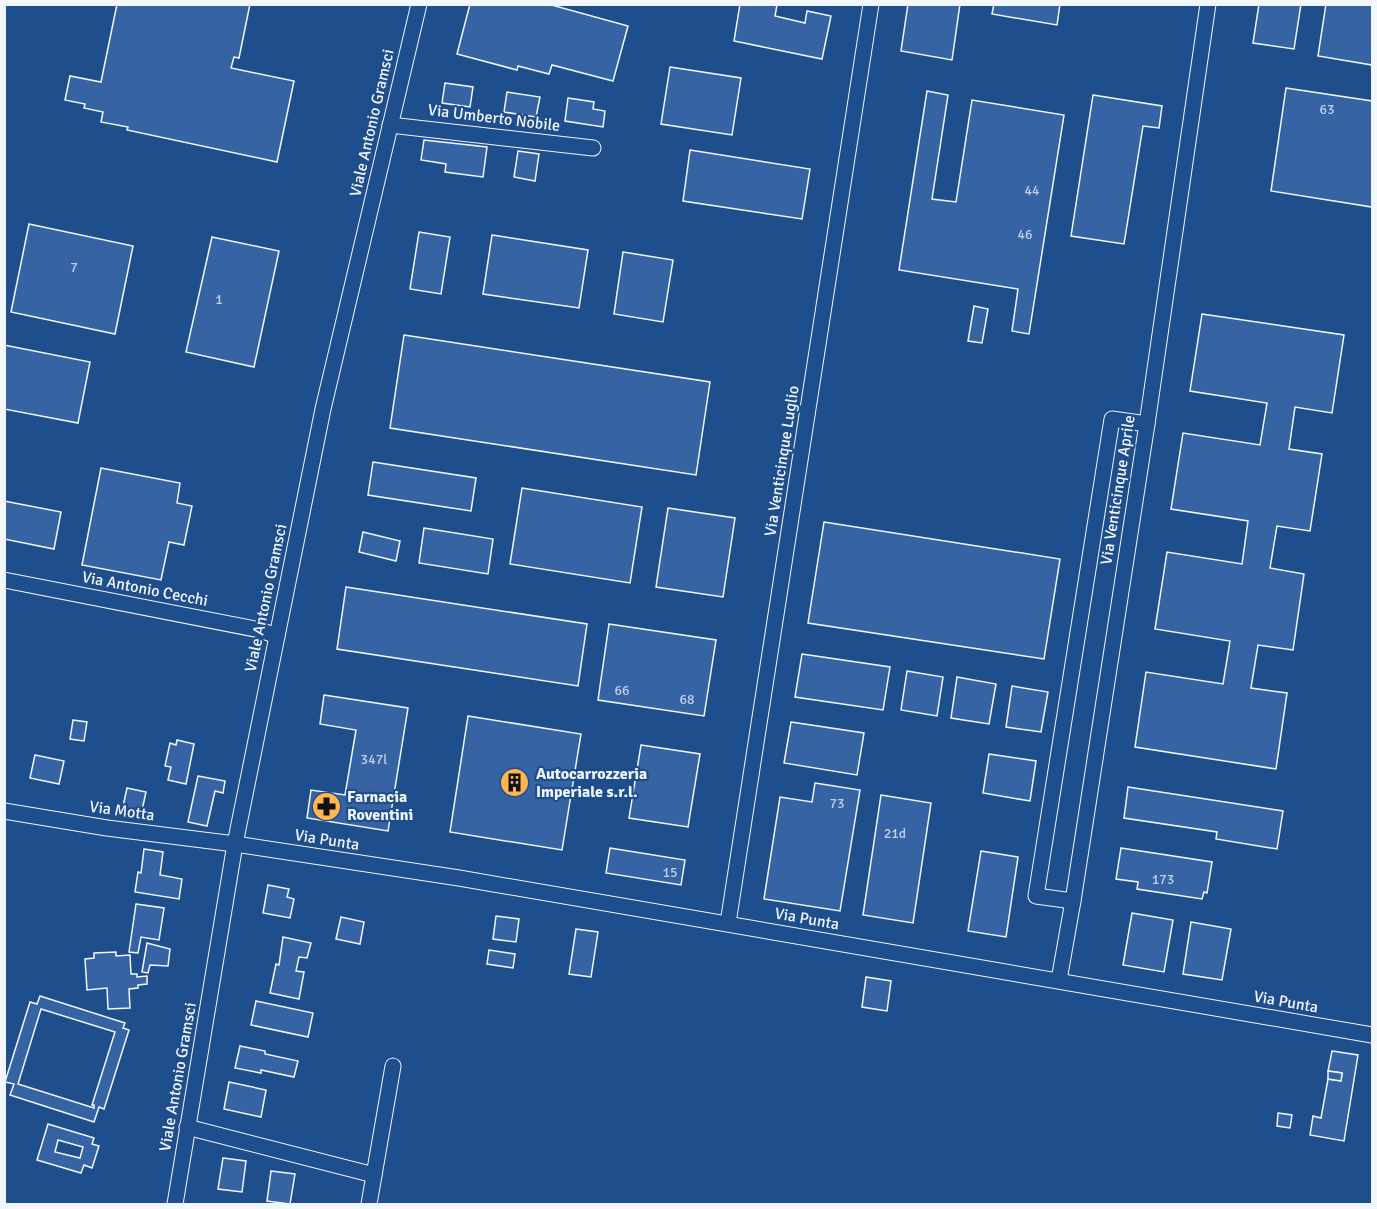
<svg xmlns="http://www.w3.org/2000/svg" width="1377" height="1209" font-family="Signika,sans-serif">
<rect width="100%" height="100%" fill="#1f4e8c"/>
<g fill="#3563a3" stroke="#f2f6ff" stroke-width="1.5" fill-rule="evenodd">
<polygon points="117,4 250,4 239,58 234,57 231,68 294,81 277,162 127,130 128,127 101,122 103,112 84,108 85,104 65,100 70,76 101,82"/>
<polygon points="470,4 548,4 628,26 613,81 552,65 549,74 518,66 517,70 457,54"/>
<polygon points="740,4 777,5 775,16 805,23 807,11 831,16 822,59 734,41"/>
<polygon points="908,4 960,4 952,60 901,51"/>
<polygon points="994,4 1060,4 1057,25 992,14"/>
<polygon points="1259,4 1301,4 1294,49 1253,43"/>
<polygon points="1326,4 1372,4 1372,65 1318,56"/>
<polygon points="670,67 741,78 732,135 661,124"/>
<polygon points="445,83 473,87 470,107 442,103"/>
<polygon points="1286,88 1372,101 1372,207 1271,191"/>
<polygon points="927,91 948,95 932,199 956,202 972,100 1064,115 1029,334 1012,331 1018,289 899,270"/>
<polygon points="507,92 540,97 536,117 504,112"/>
<polygon points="1093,95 1162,106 1159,128 1143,126 1124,244 1071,236"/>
<polygon points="568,98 594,102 593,109 605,111 603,127 565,121"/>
<polygon points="424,140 487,147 483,177 445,172 446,164 421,160"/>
<polygon points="690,150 810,169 802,219 683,201"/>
<polygon points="518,151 539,154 535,181 514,177"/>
<polygon points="29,224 133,246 115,334 11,312"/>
<polygon points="419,232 450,237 441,294 410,289"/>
<polygon points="492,235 588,250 579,308 483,294"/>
<polygon points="212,237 279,251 254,367 186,352"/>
<polygon points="623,252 673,260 663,322 614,314"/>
<polygon points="974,306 988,309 982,343 968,341"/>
<polygon points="1202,314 1344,335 1332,413 1295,407 1289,449 1322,454 1310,531 1277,526 1270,568 1304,574 1293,650 1258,645 1251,688 1287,693 1276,769 1135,747 1146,672 1223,684 1230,641 1155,629 1167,552 1242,564 1248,521 1171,509 1183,433 1260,445 1267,403 1190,391"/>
<polygon points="404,335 710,382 696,475 390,428"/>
<polygon points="4,345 90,362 78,423 4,409"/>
<polygon points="373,462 476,478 471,511 368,495"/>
<polygon points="101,468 180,483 177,503 192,506 184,545 169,542 161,580 82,565"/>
<polygon points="522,488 642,507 630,583 510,564"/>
<polygon points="4,501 61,512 54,549 4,539"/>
<polygon points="668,508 735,518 723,597 656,587"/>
<polygon points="824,522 1060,559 1044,659 808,623"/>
<polygon points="424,528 493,539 488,574 419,563"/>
<polygon points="363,532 400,541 396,561 359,552"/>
<polygon points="346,587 587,624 578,686 337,649"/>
<polygon points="609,624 716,640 704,716 598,700"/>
<polygon points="802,654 890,667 883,710 795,697"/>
<polygon points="907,671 943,677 937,716 901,710"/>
<polygon points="957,677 996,684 989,724 951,718"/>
<polygon points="1012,686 1048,692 1041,732 1006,727"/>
<polygon points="324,695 408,708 388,831 307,818 311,790 345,795 356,730 320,724"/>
<polygon points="468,716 581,734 562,850 450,832"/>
<polygon points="73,720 87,722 84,741 70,739"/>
<polygon points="791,722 864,733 857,775 784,763"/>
<polygon points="177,740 194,744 186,784 168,780 171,767 165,766 170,743 176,745"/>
<polygon points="641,745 700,754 688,827 629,818"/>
<polygon points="989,754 1036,761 1030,801 983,793"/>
<polygon points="35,755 64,761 59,784 30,778"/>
<polygon points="198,776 225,781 223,793 215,791 207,826 188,822"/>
<polygon points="815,783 860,790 840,911 764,899 780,797 812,802"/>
<polygon points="1128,787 1283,811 1277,849 1216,839 1217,832 1124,818"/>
<polygon points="127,788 146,792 141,815 122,811"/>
<polygon points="881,795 931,803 913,923 863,915"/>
<polygon points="610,848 685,860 681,885 606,873"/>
<polygon points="1121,848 1212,862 1207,893 1204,892 1202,899 1137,889 1138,882 1116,879"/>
<polygon points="144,849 163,852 160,875 182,879 179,899 135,892 138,872 141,873"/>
<polygon points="981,851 1018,857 1006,937 968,931"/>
<polygon points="268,885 289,889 287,897 294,899 290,918 263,913"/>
<polygon points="136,904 164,908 159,940 141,937 138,953 129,952"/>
<polygon points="1132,913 1173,920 1164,972 1123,965"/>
<polygon points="496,916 519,919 516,942 493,939"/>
<polygon points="341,917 364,922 360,944 336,939"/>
<polygon points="1191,922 1231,929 1222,980 1183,974"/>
<polygon points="576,929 598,932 591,977 569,974"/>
<polygon points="283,937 311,943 307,958 299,957 296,971 304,972 299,999 270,993 276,964 279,965"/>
<polygon points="147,943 170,949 168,966 150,965 148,973 142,972"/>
<polygon points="489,950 515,954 513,968 487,964"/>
<polygon points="116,952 116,956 130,955 131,974 137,974 137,977 147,976 147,984 138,985 138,988 129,989 130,1008 108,1009 107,988 87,990 85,959 94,958 94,953"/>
<polygon points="866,977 891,981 887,1011 862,1007"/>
<path d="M40,996L125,1023L123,1028L129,1030L104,1109L99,1107L94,1122L10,1095L14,1084L5,1082L30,1002L37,1004ZM41,1009L115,1032L92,1105H94V1108L18,1084Z"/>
<polygon points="256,1001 313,1013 308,1037 251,1025"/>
<polygon points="240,1046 265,1051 265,1054 298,1061 294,1077 261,1070 261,1073 235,1068"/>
<polygon points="1332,1051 1358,1055 1344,1141 1310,1135 1313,1116 1321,1118 1328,1079 1341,1081 1342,1073 1328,1071"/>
<polygon points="1328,1071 1342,1073 1341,1081 1328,1079"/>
<polygon points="229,1082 266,1090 261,1117 224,1109"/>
<polygon points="1278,1113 1292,1115 1290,1128 1277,1126"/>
<path d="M48,1124L94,1138L92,1144L99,1146L92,1168L84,1165L81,1173L37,1160ZM58,1140L83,1147L80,1158L55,1152Z"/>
<polygon points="223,1158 246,1161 242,1192 218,1189"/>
<polygon points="271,1171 295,1174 290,1204 267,1201"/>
</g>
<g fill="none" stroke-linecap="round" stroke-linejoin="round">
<defs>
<g id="minor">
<polyline points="390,125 593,148"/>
<polyline points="4,580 260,630 277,636"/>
<polyline points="4,811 107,828 235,844 459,878 1372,1035"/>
<polyline points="1073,901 1036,896 1112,419 1147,424"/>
<polyline points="728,923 871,4"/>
<polyline points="1059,980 1073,901 1147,424 1208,4"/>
<polyline points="187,1127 374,1175"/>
<polyline points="175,1204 235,844 323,409 419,4"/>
<polyline points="369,1204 393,1066"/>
</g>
</defs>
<use href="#minor" stroke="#f2f6ff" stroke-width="17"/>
<use href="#minor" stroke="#1f4e8c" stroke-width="15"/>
</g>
<defs>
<symbol id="building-disc" viewBox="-11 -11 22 22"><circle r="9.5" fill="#ffb74d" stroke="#1f4e8c"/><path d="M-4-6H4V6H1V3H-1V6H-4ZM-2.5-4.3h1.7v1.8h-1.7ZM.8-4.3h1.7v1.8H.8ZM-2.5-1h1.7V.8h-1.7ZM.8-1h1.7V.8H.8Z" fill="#111"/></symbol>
<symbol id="pharmacy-disc" viewBox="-11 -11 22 22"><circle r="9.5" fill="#ffb74d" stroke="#1f4e8c"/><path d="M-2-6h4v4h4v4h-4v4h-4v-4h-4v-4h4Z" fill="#111"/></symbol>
</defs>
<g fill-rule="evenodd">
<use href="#building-disc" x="498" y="766" width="33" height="33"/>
<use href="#pharmacy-disc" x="310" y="790" width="33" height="33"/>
</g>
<g text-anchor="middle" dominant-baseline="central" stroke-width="4.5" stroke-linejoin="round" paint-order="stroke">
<g font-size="14" fill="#c3d1e8">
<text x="1327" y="109">63</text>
<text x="1032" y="190">44</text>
<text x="1025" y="234">46</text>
<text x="74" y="267">7</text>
<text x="219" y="299">1</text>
<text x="622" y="690">66</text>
<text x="687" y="699">68</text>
<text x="374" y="759">347l</text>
<text x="837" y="803">73</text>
<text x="895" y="833">21d</text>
<text x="670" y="872">15</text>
<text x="1163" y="879">173</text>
</g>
<g font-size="16" fill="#f2f6ff" stroke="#1f4e8c">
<text transform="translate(494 118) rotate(7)">Via Umberto Nobile</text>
<text transform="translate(372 123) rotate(-77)">Viale Antonio Gramsci</text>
<text transform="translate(782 461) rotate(-81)">Via Venticinque Luglio</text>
<text transform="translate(1118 490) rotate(-81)">Via Venticinque Aprile</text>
<text transform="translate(145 589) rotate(11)">Via Antonio Cecchi</text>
<text transform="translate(266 598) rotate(-78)">Viale Antonio Gramsci</text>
<text transform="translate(122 811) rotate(8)">Via Motta</text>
<text transform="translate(327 840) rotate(9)">Via Punta</text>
<text transform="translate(807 919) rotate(10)">Via Punta</text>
<text transform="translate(1286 1002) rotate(10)">Via Punta</text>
<text transform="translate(178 1077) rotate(-80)">Viale Antonio Gramsci</text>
</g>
<g font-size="16" font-weight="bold" fill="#f2f6ff" stroke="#1f4e8c" text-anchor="start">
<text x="536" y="774">Autocarrozzeria<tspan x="536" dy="18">Imperiale s.r.l.</tspan></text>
<text x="347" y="797">Farnacia<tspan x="347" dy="18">Roventini</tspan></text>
</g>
</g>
<rect width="1377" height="1209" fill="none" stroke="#f2f6ff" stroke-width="12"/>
</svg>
